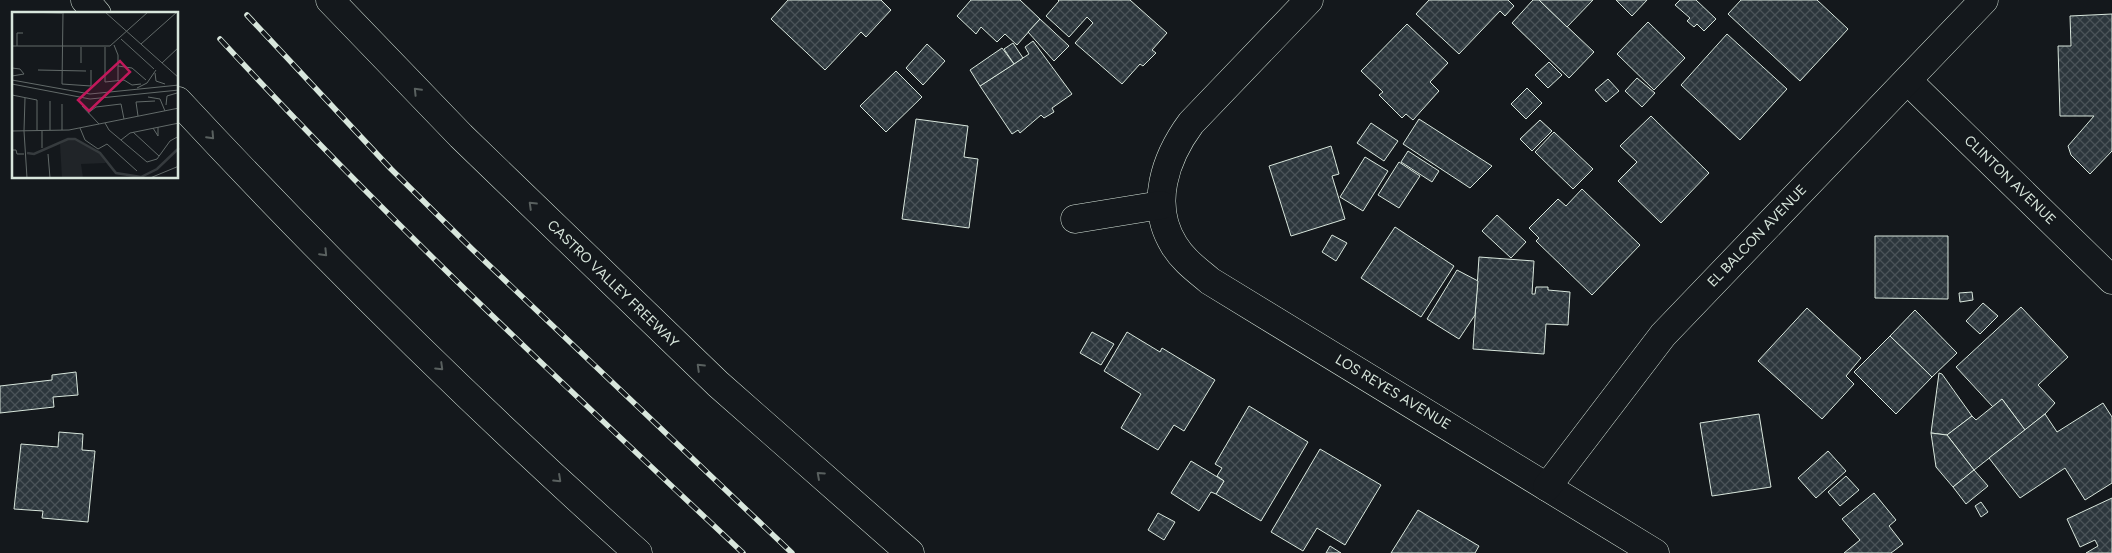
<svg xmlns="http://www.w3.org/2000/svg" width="2112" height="553" font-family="Figtree,sans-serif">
<defs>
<pattern id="building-cross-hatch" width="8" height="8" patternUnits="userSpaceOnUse" patternTransform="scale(1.25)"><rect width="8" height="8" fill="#2c363c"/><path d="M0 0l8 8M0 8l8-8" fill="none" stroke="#4a5358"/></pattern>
</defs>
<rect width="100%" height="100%" fill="#14181c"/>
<g fill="url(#building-cross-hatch)" stroke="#d8e6dc">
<polygon points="788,0 881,0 891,10 866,37 861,32 825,70 771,19"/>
<polygon points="971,0 1020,0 1040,19 1017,45 1005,34 997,42 981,27 976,34 957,16"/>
<polygon points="1058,0 1130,0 1167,33 1152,50 1156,53 1143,66 1140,64 1122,84 1075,43 1093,23 1087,17 1069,37 1046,16 1059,1"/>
<polygon points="1429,0 1508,0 1514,6 1505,16 1500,11 1459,54 1416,14"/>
<polygon points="1533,0 1539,0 1594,52 1569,78 1512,23"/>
<polygon points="1539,0 1593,0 1567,27"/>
<polygon points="1616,0 1647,0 1632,16"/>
<polygon points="1680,0 1696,0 1716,19 1704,31 1697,24 1694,27 1687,21 1690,18 1675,5"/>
<polygon points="1741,0 1817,0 1848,29 1800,81 1728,14"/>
<polygon points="2112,14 2112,151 2090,174 2071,155 2068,146 2094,116 2060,116 2058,46 2071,46 2070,16"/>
<polygon points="1040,19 1069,46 1054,61 1028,32"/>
<polygon points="1648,22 1685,58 1654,90 1617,54"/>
<polygon points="1407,24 1448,63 1430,82 1439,91 1413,120 1406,114 1402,118 1379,95 1383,92 1361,71"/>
<polygon points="1727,34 1787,89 1740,140 1681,85"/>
<polygon points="1033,41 1072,94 1052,108 1054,112 1044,118 1041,115 1020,133 1018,130 1012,134 980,86 1029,54 1025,47"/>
<polygon points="1013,43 1023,58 1014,64 1004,49"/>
<polygon points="927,44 945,61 923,85 906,68"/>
<polygon points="1002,48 1014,64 980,86 970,70"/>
<polygon points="1549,62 1562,75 1548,88 1535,75"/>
<polygon points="896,71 922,97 886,132 860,106"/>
<polygon points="1637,78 1655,93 1642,107 1625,91"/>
<polygon points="1608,79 1619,91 1606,102 1595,90"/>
<polygon points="1527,88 1542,103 1526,119 1511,104"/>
<polygon points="1651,116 1709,173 1661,223 1618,181 1637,162 1620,146"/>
<polygon points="916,119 968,126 964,157 978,159 969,228 902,219"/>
<polygon points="1419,119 1492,166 1470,188 1403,144"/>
<polygon points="1540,120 1552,131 1532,151 1520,139"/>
<polygon points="1371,123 1398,141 1384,161 1357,143"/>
<polygon points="1554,132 1593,169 1573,189 1535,152"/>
<polygon points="1331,146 1339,174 1332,176 1345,219 1291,236 1269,166"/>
<polygon points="1408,151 1439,171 1432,182 1401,162"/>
<polygon points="1365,157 1388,171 1363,211 1340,197"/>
<polygon points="1399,162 1420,176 1399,208 1378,195"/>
<polygon points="1582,189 1640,245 1592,295 1536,241 1539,238 1529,228 1558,199 1566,206"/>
<polygon points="1497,215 1526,242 1511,258 1482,231"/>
<polygon points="1395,227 1454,266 1421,317 1361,278"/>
<polygon points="1332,235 1347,243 1336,261 1322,252"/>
<polygon points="1875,236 1948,236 1948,299 1875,298"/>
<polygon points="1479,257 1534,261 1532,294 1535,294 1536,287 1548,287 1548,290 1570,292 1568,325 1546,324 1544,354 1473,349"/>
<polygon points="1457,270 1478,281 1475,315 1459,339 1427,319"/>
<polygon points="1972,292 1973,300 1960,302 1959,293"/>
<polygon points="1983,303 1998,316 1980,334 1966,321"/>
<polygon points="2021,307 2068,357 2038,385 2055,403 2045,414 2025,430 2002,399 1993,407 1956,367"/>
<polygon points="1807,308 1861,358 1846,376 1854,384 1822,419 1758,361"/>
<polygon points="1915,310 1957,353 1932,377 1890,336"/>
<polygon points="1092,332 1114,344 1101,365 1080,353"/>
<polygon points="1127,332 1160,352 1162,348 1215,380 1184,431 1174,425 1158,450 1121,428 1141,394 1104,371"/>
<polygon points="1890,336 1932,377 1896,414 1854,372"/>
<polygon points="76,372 78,395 53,397 54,407 0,413 0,386 52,380 52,375"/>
<polygon points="1939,373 1942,374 1972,416 1947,435 1931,433"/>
<polygon points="2002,399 2025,430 1974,470 1947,435 1972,416 1976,420"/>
<polygon points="2103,403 2112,417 2112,483 2085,500 2065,468 2020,498 1989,458 2045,414 2057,432"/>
<polygon points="1249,406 1308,442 1261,521 1216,494 1224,481 1217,476 1222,468 1215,464"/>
<polygon points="1759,414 1771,487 1712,496 1700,423"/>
<polygon points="59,432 83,434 82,450 95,451 88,522 42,518 43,511 14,509 21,444 58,447"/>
<polygon points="1931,433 1947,435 1974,470 1953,487 1936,467"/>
<polygon points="1320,449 1381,485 1345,545 1317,528 1303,551 1271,532"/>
<polygon points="1828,451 1846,471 1816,498 1798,478"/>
<polygon points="1191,461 1224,481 1216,494 1211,492 1199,511 1171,493"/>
<polygon points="1974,470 1988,486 1966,504 1953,487"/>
<polygon points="1846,476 1859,490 1840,506 1828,492"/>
<polygon points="1874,493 1896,520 1889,526 1903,544 1891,553 1844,553 1860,540 1842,519"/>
<polygon points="2112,498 2112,553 2086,553 2098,546 2095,540 2080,547 2067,519"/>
<polygon points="1981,502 1988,512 1981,517 1975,506"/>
<polygon points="1418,510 1479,546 1475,553 1391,553"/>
<polygon points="1158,513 1175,522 1164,540 1148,530"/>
<polygon points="1330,546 1341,553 1326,553"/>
</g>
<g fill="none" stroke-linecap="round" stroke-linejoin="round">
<defs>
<g id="minor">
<path d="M1309,0L1191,123C1165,158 1149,205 1174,245C1183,260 1197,270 1210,281L1655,553"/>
<polyline points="1908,81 2112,280"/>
<polyline points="1075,219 1161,205"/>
<polyline points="1547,487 1663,335 1984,0"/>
</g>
<g id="highway">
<polyline points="85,0 97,14"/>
<polyline points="330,0 461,136 718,384 910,553"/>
<path d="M178,101C324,258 478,410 638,553"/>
</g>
</defs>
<use href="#minor" stroke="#d8e6dc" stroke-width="29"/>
<use href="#highway" stroke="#d8e6dc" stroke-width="29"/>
<use href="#minor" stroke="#14181c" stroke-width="28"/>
<use href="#highway" stroke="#14181c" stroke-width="28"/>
<defs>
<g id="rail">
<polyline points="247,15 391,169 472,249 792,553"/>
<path d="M220,39C386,219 565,386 743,553"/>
</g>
</defs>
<use href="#rail" stroke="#d8e6dc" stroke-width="5.5"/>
<use href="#rail" stroke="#14181c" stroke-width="4" stroke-dasharray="11" stroke-linecap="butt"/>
</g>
<defs><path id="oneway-chevron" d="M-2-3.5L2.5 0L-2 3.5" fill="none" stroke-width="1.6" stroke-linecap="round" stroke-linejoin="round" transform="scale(1.25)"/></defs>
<g stroke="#59605f">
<use href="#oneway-chevron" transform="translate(417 91) rotate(-134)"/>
<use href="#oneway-chevron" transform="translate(211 136) rotate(47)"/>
<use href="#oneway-chevron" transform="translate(532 205) rotate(-136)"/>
<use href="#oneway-chevron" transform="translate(324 253) rotate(46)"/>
<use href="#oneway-chevron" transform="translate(440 367) rotate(44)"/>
<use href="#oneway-chevron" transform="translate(700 367) rotate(-136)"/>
<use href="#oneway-chevron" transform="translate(820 475) rotate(-138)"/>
<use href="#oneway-chevron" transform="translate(558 479) rotate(43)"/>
</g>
<g text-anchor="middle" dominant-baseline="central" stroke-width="4" stroke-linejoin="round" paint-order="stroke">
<g font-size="14" fill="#d8e6dc" stroke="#14181c">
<text transform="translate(2010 180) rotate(44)">CLINTON AVENUE</text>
<text transform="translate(1757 236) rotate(-46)">EL BALCON AVENUE</text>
<text transform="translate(613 284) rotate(44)">CASTRO VALLEY FREEWAY</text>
<text transform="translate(1393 392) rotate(31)">LOS REYES AVENUE</text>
</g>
</g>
<g transform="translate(12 12)">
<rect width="166" height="166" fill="#14181c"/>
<path d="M56,128H63L88,142L94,151L69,152L71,166H50L48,132Z" fill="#202428"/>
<path fill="none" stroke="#363b3e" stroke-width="2.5" d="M15,141L22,142L56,127H63L88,141L104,161L129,165L145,157L167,136"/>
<path fill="none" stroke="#626a69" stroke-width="1" d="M12,0L50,1M51,0L50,72L79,74V58M93,0L167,66M109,27L142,57M129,32L165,0M102,33L106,43V69M0,34H98L136,0M5,34V21H11M93,35V70L112,68L120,73L129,72M69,51V35M150,51L167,35M106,54L120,56L134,68M0,56L8,57L12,62L0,64M26,58L74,59M143,61L144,69L153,72M0,68L78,82L167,73M0,72L78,87L167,78M125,76L135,71L144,58M0,83L25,88V118M136,85L148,87L153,99M154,93L155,84L165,81M70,94L87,112M76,101L84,95L109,92L112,107M126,104L124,90L143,89M93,111L97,118L135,150L145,147L158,129L167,124M68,116L73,128L86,137L95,132L125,159M141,116L146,124V115M38,118V89M50,118V92M0,119L57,118L167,96M12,119L13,86M12,119L15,166M121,120L147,144M109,128L118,121L167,111M30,136V119M0,138H4L5,142H12M36,142L38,166M138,166L167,154"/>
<path fill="#c2185b" fill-opacity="0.15" stroke="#c2185b" stroke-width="2.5" d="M108,49L118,60L77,99L66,88Z"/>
<rect width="166" height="166" fill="none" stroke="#d8e6dc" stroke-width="2.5"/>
</g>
</svg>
